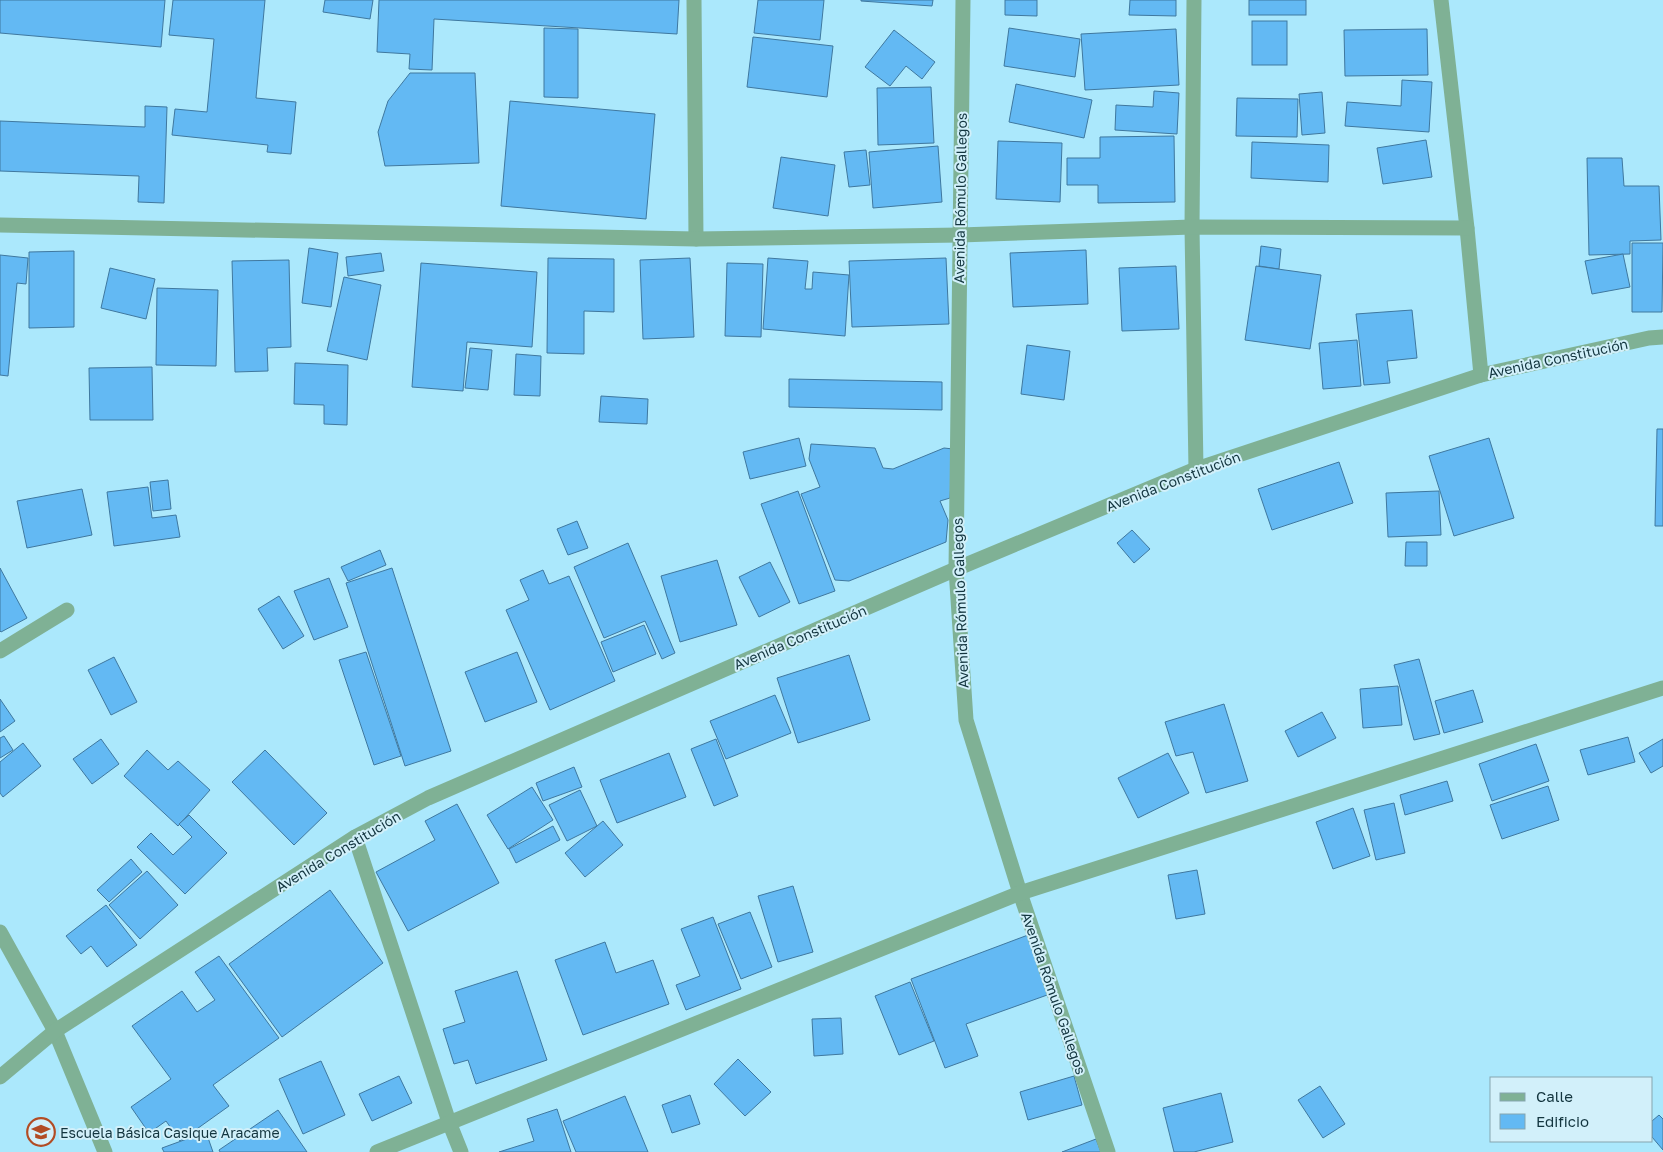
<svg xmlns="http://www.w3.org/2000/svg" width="1663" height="1152" font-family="'Golos Text',sans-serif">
<rect width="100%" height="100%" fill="#abe8fc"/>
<g fill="#63b9f3" stroke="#3f789f">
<polygon points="0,0 165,0 161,47 0,33"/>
<polygon points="173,0 265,0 256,98 296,102 291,154 267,152 268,145 172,135 175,109 207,112 214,39 169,35"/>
<polygon points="325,0 373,0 370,19 323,12"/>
<polygon points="379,0 679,0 677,34 434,19 432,70 409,69 410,54 377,52"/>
<polygon points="758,0 824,0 820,40 754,33"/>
<polygon points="861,0 933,0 932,6 861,1"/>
<polygon points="1005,0 1037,0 1037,16 1005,15"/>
<polygon points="1130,0 1176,0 1176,16 1129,15"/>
<rect x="1249" y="0" width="57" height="15"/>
<rect x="1252" y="21" width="35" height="44"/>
<polygon points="544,28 578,29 578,98 544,97"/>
<polygon points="1009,28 1080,39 1075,77 1004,66"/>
<polygon points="1176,29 1179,85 1085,90 1081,34"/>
<polygon points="1427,29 1428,75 1345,76 1344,30"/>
<polygon points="894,30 935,62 922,79 906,66 890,86 865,67"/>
<polygon points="753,37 833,46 827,97 747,87"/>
<polygon points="410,73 475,73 479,163 385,166 378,132 388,101"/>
<polygon points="1402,80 1432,82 1429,132 1345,126 1347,102 1401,106"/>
<polygon points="1016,84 1092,100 1084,138 1009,122"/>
<polygon points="931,87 934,143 878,145 877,88"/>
<polygon points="1154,91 1179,93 1177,134 1115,130 1116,105 1153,107"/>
<polygon points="1322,92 1325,133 1302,135 1299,94"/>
<polygon points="1237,98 1298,99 1297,137 1236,136"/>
<polygon points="510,101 655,114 646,219 501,206"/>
<polygon points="145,106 167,107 164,203 138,202 139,176 0,171 0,121 145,127"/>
<polygon points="1174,136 1175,202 1098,203 1098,185 1067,185 1067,158 1100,158 1100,137"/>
<polygon points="1426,140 1432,177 1383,184 1377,148"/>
<polygon points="998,141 1062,143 1060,202 996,199"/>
<polygon points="1252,142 1329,145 1328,182 1251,178"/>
<polygon points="938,146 942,202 873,208 869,152"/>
<polygon points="866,150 870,185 849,187 844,152"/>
<polygon points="781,157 835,165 828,216 773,208"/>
<polygon points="1587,158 1622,158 1624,186 1659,186 1661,240 1630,241 1630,254 1589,255"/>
<polygon points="1632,243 1663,243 1662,312 1632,312"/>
<polygon points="1261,246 1281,249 1279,269 1259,266"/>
<polygon points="309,248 338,253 331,307 302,303"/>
<polygon points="1086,250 1088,304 1013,307 1010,253"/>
<polygon points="74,251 74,327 29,328 29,252"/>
<polygon points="381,253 384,271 348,276 346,257"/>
<polygon points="1623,254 1630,287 1592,294 1585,261"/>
<polygon points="0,255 28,258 26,284 17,283 8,376 0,375"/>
<polygon points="548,258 614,259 614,312 584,311 584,354 547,353"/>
<polygon points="690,258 694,337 643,339 640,260"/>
<polygon points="768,258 808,261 805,289 812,289 813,272 849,275 845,336 763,329"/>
<polygon points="946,258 949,324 852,327 849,261"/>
<polygon points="289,260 291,347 267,348 268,371 235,372 232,261"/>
<polygon points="421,263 537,272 532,347 467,342 463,391 412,387"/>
<polygon points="727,263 763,264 761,337 725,336"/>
<polygon points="1176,266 1179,329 1122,331 1119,268"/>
<polygon points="1256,266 1321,275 1310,349 1245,340"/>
<polygon points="110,268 155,279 146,319 101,308"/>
<polygon points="344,277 381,285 367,360 327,351"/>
<polygon points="157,288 218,290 216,366 156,365"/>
<polygon points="1412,310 1417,358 1387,361 1390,383 1364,385 1356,314"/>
<polygon points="1357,340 1361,386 1323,389 1319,343"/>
<polygon points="1027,345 1070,351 1064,400 1021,394"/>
<polygon points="470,348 492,350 488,390 465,388"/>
<polygon points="516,354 541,356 540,396 514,395"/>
<polygon points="295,363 348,365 347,425 324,424 324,405 294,404"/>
<polygon points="152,367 153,420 90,420 89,368"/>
<polygon points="789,379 942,382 942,410 789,407"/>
<polygon points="601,396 648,399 647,424 599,422"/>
<polygon points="1657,429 1663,429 1663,526 1655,526"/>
<polygon points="799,438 806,466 750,479 743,452"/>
<polygon points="1489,438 1514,518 1454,536 1429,456"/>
<polygon points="811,444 875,448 883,468 893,469 944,448 953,449 950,498 940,501 948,520 946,542 849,581 835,580 801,494 820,487 809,459"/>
<polygon points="1339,462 1353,503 1272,530 1258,489"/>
<polygon points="168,480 171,509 153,511 150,482"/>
<polygon points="148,487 152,518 176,515 180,537 114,546 107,492"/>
<polygon points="82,489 92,535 27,548 17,501"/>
<polygon points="798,491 835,591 799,604 761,504"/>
<polygon points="1439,491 1441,535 1388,537 1386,493"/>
<polygon points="577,521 588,548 568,555 557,529"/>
<polygon points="1132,530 1150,549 1134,563 1117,543"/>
<polygon points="1406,542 1427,542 1427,566 1405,566"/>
<polygon points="628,543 675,653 662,659 645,621 604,638 574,567"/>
<polygon points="380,550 386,565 348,581 341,567"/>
<polygon points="717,560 737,625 680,642 661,576"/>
<polygon points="770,562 790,602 759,617 739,577"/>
<polygon points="0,568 27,618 1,632 0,631"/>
<polygon points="392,568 451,751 405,766 346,583"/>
<polygon points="543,570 549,584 569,576 615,681 550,710 506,610 529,600 520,580"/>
<polygon points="329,578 348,627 314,640 294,591"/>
<polygon points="279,596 304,636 283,649 258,609"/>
<polygon points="644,625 656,654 613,672 601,642"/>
<polygon points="366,652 401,756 374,765 339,660"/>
<polygon points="517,652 537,702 485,722 465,672"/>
<polygon points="849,655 870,720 798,743 777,678"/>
<polygon points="114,657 137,702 111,715 88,670"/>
<polygon points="1419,659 1440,734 1414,740 1394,665"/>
<polygon points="1398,686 1402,725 1363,728 1360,689"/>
<polygon points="1473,690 1483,722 1444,733 1435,701"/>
<polygon points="775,695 791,733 726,759 710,721"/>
<polygon points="0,699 15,721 0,732"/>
<polygon points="1224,704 1248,781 1206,793 1193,752 1176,756 1165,722"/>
<polygon points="1322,712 1336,738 1298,757 1285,731"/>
<polygon points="4,736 13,750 0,758 0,738"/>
<polygon points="1628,737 1635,762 1588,775 1580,750"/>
<polygon points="101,739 119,764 92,784 73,759"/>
<polygon points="716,739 738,796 714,806 691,749"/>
<polygon points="1663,739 1663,766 1651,773 1639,753"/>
<polygon points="23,743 41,766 3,797 0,793 0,762"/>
<polygon points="1536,744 1549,781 1492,801 1479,764"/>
<polygon points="147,750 168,770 178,761 210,790 178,826 124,776"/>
<polygon points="265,750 327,813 294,845 232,782"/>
<polygon points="669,753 686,797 617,823 600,780"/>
<polygon points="1168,753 1189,793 1138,818 1118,778"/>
<polygon points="574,767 582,787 543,801 536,783"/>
<polygon points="1447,781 1453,801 1405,815 1400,795"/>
<polygon points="1548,786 1559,820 1502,839 1490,805"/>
<polygon points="532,787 553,820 508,849 487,815"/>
<polygon points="580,790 597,826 567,841 549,805"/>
<polygon points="1394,803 1405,853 1376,860 1364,810"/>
<polygon points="457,804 499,883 408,931 376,872 435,840 425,821"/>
<polygon points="1353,808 1370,856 1333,869 1316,822"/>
<polygon points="189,815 227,853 185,894 137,847 151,833 173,855 192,837 179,824"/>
<polygon points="603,821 623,845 585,877 565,853"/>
<polygon points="553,826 560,840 516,863 509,849"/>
<polygon points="131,859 142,872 109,902 97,890"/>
<polygon points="1197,870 1205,914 1176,919 1168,875"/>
<polygon points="147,871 178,905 140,939 109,905"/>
<polygon points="793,886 813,952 778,962 758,896"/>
<polygon points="330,890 383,963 282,1037 229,964"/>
<polygon points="106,905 137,945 107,967 91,946 81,954 66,936"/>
<polygon points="750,912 772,967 741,979 718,924"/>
<polygon points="713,917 741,989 686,1010 676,985 700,976 681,929"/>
<polygon points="1028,935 1050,994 966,1024 978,1056 945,1068 911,979"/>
<polygon points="605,942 616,973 653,960 669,1004 583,1035 555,960"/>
<polygon points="219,956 279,1038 213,1085 229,1106 180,1141 166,1121 149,1133 131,1107 171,1079 132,1026 182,991 197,1012 215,1000 195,972"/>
<polygon points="517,971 547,1060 476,1084 468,1060 454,1064 443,1029 465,1022 455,991"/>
<polygon points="910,982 934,1041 899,1055 875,996"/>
<polygon points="841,1018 843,1054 814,1056 812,1019"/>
<polygon points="738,1059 771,1092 745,1116 714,1084"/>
<polygon points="321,1061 345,1115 303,1134 279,1079"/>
<polygon points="399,1076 412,1103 372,1121 359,1094"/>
<polygon points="1074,1076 1082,1105 1028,1120 1020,1092"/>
<polygon points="1320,1086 1345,1124 1323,1138 1298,1100"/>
<polygon points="1221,1093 1233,1142 1194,1152 1174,1152 1163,1108"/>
<polygon points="690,1095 700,1124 672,1133 662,1105"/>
<polygon points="625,1096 648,1152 576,1152 563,1121"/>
<polygon points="557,1109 571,1152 499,1152 534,1141 527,1119"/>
<polygon points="278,1110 307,1152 220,1152 219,1150"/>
<polygon points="1659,1115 1663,1119 1663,1150 1652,1137 1652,1121"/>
<polygon points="206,1132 213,1152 164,1152 162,1148"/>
<polygon points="1096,1139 1101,1152 1062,1152"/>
</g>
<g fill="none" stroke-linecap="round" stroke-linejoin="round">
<g stroke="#7fb195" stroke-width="15">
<polyline points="694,0 696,239"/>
<polyline points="963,0 956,569 966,720 1020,893 1108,1152"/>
<polyline points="1194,0 1192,227 1196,469"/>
<polyline points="1441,0 1467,228 1481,375"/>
<polyline points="0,225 696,239 960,235 1192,227 1467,228"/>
<polyline points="0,651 67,610"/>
<polyline points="355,837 449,1122 461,1152"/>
<polyline points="0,932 55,1031 105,1152"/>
<polyline points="0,1077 55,1031 355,837 428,798 956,569 1196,469 1481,375 1649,338 1663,337"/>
<polyline points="377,1152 1020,893 1663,688"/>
</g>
</g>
<defs>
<symbol id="school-ring" viewBox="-11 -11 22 22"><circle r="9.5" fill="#d2f0fa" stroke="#b24c24" stroke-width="1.5"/><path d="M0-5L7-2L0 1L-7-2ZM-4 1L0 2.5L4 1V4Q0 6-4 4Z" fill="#b24c24"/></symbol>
</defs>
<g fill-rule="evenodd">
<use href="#school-ring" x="25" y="1116" width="32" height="32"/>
</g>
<g text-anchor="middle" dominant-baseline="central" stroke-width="4" stroke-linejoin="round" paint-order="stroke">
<g font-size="14" fill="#13353f" stroke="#d2f0fa">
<text transform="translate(960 198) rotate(-89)">Avenida Rómulo Gallegos</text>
<text transform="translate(1558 358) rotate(-12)">Avenida Constitución</text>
<text transform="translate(1173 481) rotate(-21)">Avenida Constitución</text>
<text transform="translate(960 603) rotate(-92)">Avenida Rómulo Gallegos</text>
<text transform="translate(800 637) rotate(-23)">Avenida Constitución</text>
<text transform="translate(338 851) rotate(-31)">Avenida Constitución</text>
<text transform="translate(1054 993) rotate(71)">Avenida Rómulo Gallegos</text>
</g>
<g font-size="14" fill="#13353f" stroke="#d2f0fa" text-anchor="start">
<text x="60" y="1132">Escuela Básica Casique Aracame</text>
</g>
</g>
<rect x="1490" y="1077" width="162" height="65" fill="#d2f0fa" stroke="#86a5af"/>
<rect x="1500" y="1093" width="25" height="8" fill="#7fb195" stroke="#86a5af"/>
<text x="1536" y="1102" font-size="15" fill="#13353f">Calle</text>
<rect x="1500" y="1114" width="25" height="15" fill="#63b9f3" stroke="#86a5af"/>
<text x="1536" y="1127" font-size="15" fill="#13353f">Edificio</text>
</svg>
